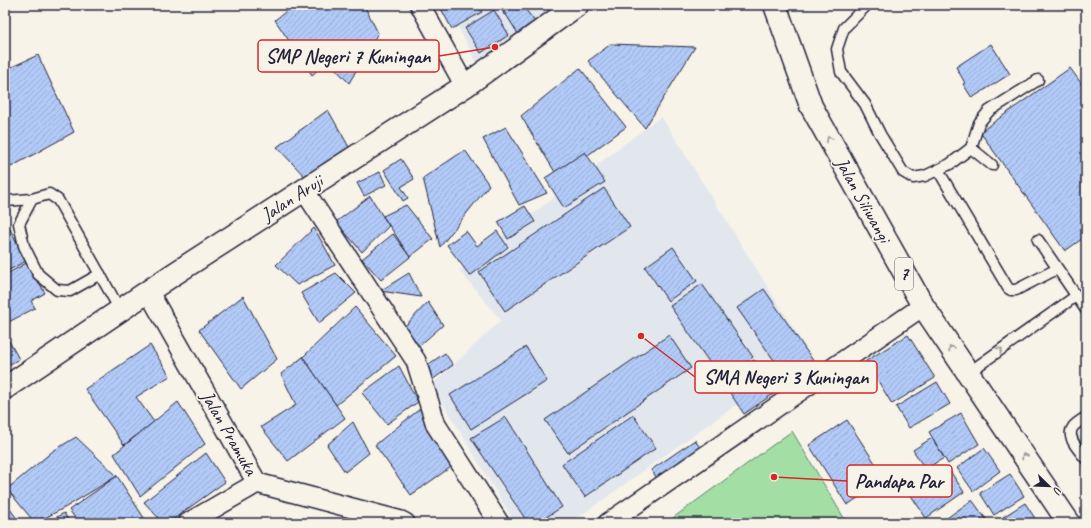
<svg xmlns="http://www.w3.org/2000/svg" width="1091" height="528" font-family="Caveat,sans-serif">
<defs>
<pattern id="building-hatch" width="6" height="6" patternUnits="userSpaceOnUse"><rect width="6" height="6" fill="#b2caf8"/><path d="M-1 1l2-2M0 6l6-6M5 7l2-2" fill="none" stroke="#99add6"/></pattern>
</defs>
<rect width="100%" height="100%" fill="#f7f3e8"/>
<filter id="ink" filterUnits="userSpaceOnUse"><feTurbulence type="fractalNoise" baseFrequency=".025" numOctaves="2"/><feDisplacementMap in="SourceGraphic" scale="8" xChannelSelector="R" yChannelSelector="G"/><feConvolveMatrix kernelMatrix="1 2 1 2 8 2 1 2 1" color-interpolation-filters="sRGB"/></filter>
<g filter="url(#ink)">
<g fill="#e2e7ed">
<polygon points="447,5 583,5 482,73"/>
<polygon points="661,116 809,353 570,523 515,523 432,385 501,320 459,270"/>
</g>
<polygon fill="#a3dea5" stroke="#628070" points="792,431 847,523 666,523"/>
<g fill="url(#building-hatch)" stroke="#22223b">
<polygon points="294,5 364,5 378,33 349,83 328,61 312,75 275,20"/>
<polygon points="439,5 478,5 482,12 452,29"/>
<polygon points="501,5 520,5 504,15"/>
<polygon points="507,5 522,5 536,23 520,37 502,8"/>
<polygon points="494,10 509,35 481,53 465,28"/>
<polygon points="611,44 695,47 645,128 588,61"/>
<polygon points="991,44 1010,74 972,98 963,84 965,83 956,67"/>
<polygon points="38,55 74,132 11,167 5,153 5,70"/>
<polygon points="580,68 626,127 558,177 521,116"/>
<polygon points="1070,68 1086,90 1086,236 1065,251 980,132"/>
<polygon points="328,110 349,147 307,179 277,147"/>
<polygon points="506,127 547,193 519,205 483,139"/>
<polygon points="465,150 489,185 440,247 423,178"/>
<polygon points="585,152 605,182 564,208 545,178"/>
<polygon points="401,159 414,179 401,187 408,198 403,201 384,170"/>
<polygon points="380,172 386,185 364,196 357,183"/>
<polygon points="604,188 630,227 505,311 479,272"/>
<polygon points="370,196 389,226 362,252 336,222"/>
<polygon points="406,205 433,239 410,257 383,216"/>
<polygon points="525,206 535,222 508,239 498,222"/>
<polygon points="5,219 26,261 5,272"/>
<polygon points="314,228 335,265 297,285 276,265"/>
<polygon points="466,231 477,246 497,231 508,247 470,276 447,245"/>
<polygon points="393,234 410,257 381,280 362,259"/>
<polygon points="673,247 697,281 668,301 645,267"/>
<polygon points="28,262 45,293 31,301 35,308 5,324 5,275"/>
<polygon points="336,273 356,293 319,323 301,293"/>
<polygon points="409,273 421,297 380,291"/>
<polygon points="702,284 753,357 721,379 670,306"/>
<polygon points="764,289 814,362 788,380 737,308"/>
<polygon points="243,296 277,359 241,389 199,330"/>
<polygon points="428,302 443,325 419,346 404,327"/>
<polygon points="355,307 396,356 336,405 303,357"/>
<polygon points="5,334 19,359 5,367"/>
<polygon points="669,335 691,368 568,453 545,420"/>
<polygon points="908,335 935,378 892,404 866,361"/>
<polygon points="150,345 170,376 136,397 154,422 124,445 85,389"/>
<polygon points="526,347 547,381 471,429 450,395"/>
<polygon points="445,353 453,365 432,380 423,368"/>
<polygon points="303,357 345,418 288,461 261,427 296,405 281,374"/>
<polygon points="754,360 776,392 744,414 722,381"/>
<polygon points="399,366 418,402 387,424 362,393"/>
<polygon points="937,382 950,404 909,428 896,407"/>
<polygon points="178,402 205,444 140,496 114,454"/>
<polygon points="421,408 451,467 411,495 375,445"/>
<polygon points="961,413 979,444 948,464 929,432"/>
<polygon points="633,415 656,448 585,497 562,464"/>
<polygon points="506,417 562,507 537,523 528,523 471,438"/>
<polygon points="847,420 886,480 847,505 809,445"/>
<polygon points="353,422 369,453 345,472 327,445"/>
<polygon points="76,437 117,476 66,507 35,523 7,489 53,451"/>
<polygon points="932,438 944,458 925,469 913,450"/>
<polygon points="695,440 702,451 659,481 651,470"/>
<polygon points="984,448 1000,471 973,491 957,468"/>
<polygon points="206,453 225,482 168,523 163,523 144,502"/>
<polygon points="948,468 964,492 926,518 910,494"/>
<polygon points="1010,474 1024,496 994,515 980,493"/>
<polygon points="117,476 146,521 142,523 79,523 69,510"/>
<polygon points="972,500 989,523 940,523"/>
<polygon points="5,502 20,523 5,523"/>
<polygon points="1025,503 1038,523 1006,523 1003,517"/>
<polygon points="64,513 70,523 46,523"/>
</g>
<g fill="none" stroke-linecap="round" stroke-linejoin="round">
<defs>
<g id="service">
<polyline points="867,5 844,28 837,49 841,72 865,104 880,134 903,172 913,178 925,176 950,164 971,148 992,165"/>
<polyline points="971,148 979,123 989,111 1038,80"/>
<polyline points="938,170 1008,288 1011,290 1016,290 1057,269"/>
<polyline points="32,199 19,224 24,246 38,274 57,290 70,291 100,274"/>
<polyline points="6,201 32,199 49,194 58,200 120,310"/>
<polyline points="1038,240 1086,310"/>
<polyline points="968,373 1076,296"/>
<path d="M1086,417C1082,420 1076,423 1073,427C1065,437 1080,451 1086,459"/>
</g>
<g id="minor">
<polyline points="420,5 465,86"/>
<polyline points="304,190 416,361 436,425 499,523"/>
<polyline points="148,291 257,483 401,521 405,523"/>
<polyline points="188,523 257,483"/>
<polyline points="608,523 923,306"/>
</g>
<polyline id="tertiary" points="5,388 171,276 465,86 577,5"/>
<polyline id="primary" points="775,5 811,106 923,306 1069,523"/>
</defs>
<use href="#service" stroke="#22223b" stroke-width="13"/>
<use href="#minor" stroke="#22223b" stroke-width="22"/>
<use href="#tertiary" stroke="#22223b" stroke-width="25"/>
<use href="#primary" stroke="#22223b" stroke-width="25"/>
<use href="#service" stroke="#f7f3e8" stroke-width="10"/>
<use href="#minor" stroke="#f7f3e8" stroke-width="19"/>
<use href="#tertiary" stroke="#f7f3e8" stroke-width="22"/>
<use href="#primary" stroke="#f7f3e8" stroke-width="22"/>
</g>
<defs><path id="oneway-chevron" d="M-2-3.5L2.5 0L-2 3.5" fill="none" stroke-width="1.6" stroke-linecap="round" stroke-linejoin="round"/></defs>
<g stroke="#97959a">
<use href="#oneway-chevron" transform="translate(829 139) rotate(-119)"/>
<use href="#oneway-chevron" transform="translate(951 348) rotate(-124)"/>
<use href="#oneway-chevron" transform="translate(1000 350) rotate(-35)"/>
<use href="#oneway-chevron" transform="translate(1024 456) rotate(-124)"/>
</g>
</g>
<g text-anchor="middle" dominant-baseline="central" stroke-width="3.5" stroke-linejoin="round" paint-order="stroke">
<rect fill="#f7f3e8" stroke="#62616f" stroke-width="1" x="895" y="258" width="18" height="32" rx="3"/>
<g font-size="18" font-weight="bold" fill="#22223b">
<text x="904" y="274">7</text>
</g>
<g font-size="19" fill="#22223b" stroke="#f7f3e8">
<text transform="translate(292 198) rotate(-33)">Jalan Aruji</text>
<text transform="translate(863 200) rotate(61)">Jalan Siliwangi</text>
<text transform="translate(229 433) rotate(60)">Jalan Pramuka</text>
</g>
</g>
<path fill="none" stroke="#d62828" stroke-width="1.5" d="M495 47L439 56M641 336L695 377M774 477L847 481"/>
<g fill="#d62828" stroke="#f7f3e8" stroke-width="1.5">
<circle cx="495" cy="47" r="4"/>
<circle cx="641" cy="336" r="4"/>
<circle cx="774" cy="477" r="4"/>
</g>
<g fill="#f7f3e8" stroke="#d62828" stroke-width="1.5">
<rect x="258" y="40" width="181" height="32" rx="4"/>
<rect x="695" y="361" width="182" height="32" rx="4"/>
<rect x="847" y="465" width="105" height="32" rx="4"/>
</g>
<g font-size="20" text-anchor="middle" font-weight="bold" fill="#22223b">
<text x="348" y="63">SMP Negeri 7 Kuningan</text>
<text x="786" y="384">SMA Negeri 3 Kuningan</text>
<text x="899" y="488">Pandapa Par</text>
</g>
<rect width="1091" height="528" fill="none" stroke="#f7f3e8" stroke-width="20"/>
<rect x="10" y="10" width="1071" height="508" fill="none" stroke="#22223b" stroke-width="1.5" filter="url(#ink)"/>
<g transform="translate(1049 486) rotate(113)" stroke="#f7f3e8" stroke-width="3" paint-order="stroke">
<path d="M0-3L7 15L0 10L-7 15Z" fill="#22223b"/>
<text y="-6" font-size="11" font-weight="bold" text-anchor="middle" fill="#22223b">U</text>
</g>
</svg>
